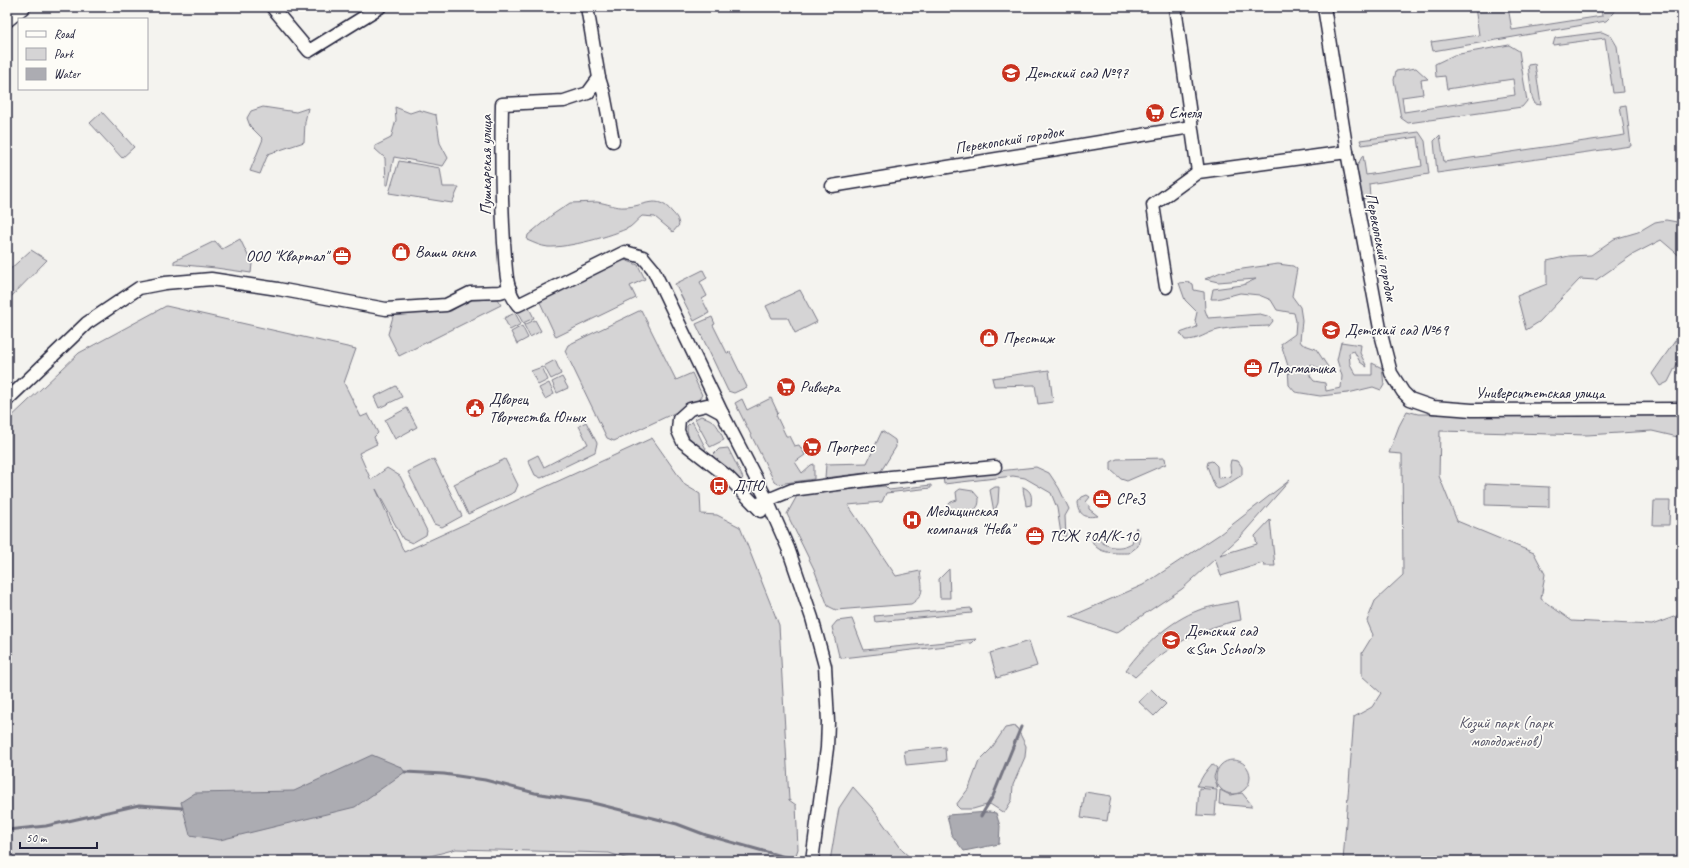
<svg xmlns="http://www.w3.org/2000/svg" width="1689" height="868" font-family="Caveat,sans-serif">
<rect width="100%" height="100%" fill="#f4f3ef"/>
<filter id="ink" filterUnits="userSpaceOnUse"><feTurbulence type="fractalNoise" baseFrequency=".025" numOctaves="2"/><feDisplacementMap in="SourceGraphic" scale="8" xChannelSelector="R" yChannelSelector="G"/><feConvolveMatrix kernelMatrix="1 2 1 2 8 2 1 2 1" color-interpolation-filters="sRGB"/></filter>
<g filter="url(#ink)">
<g fill="#d5d4d5" stroke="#7c7b88">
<polygon points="1475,7 1508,7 1512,30 1602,16 1601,7 1616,7 1614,13 1606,21 1433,51 1431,42 1479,35"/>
<polygon points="1602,32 1611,36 1617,46 1623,92 1613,93 1605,38 1553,45 1555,38"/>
<polygon points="1509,45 1519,51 1527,101 1522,107 1408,123 1401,118 1394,80 1396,71 1416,68 1428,79 1421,80 1423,94 1402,97 1404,112 1515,95 1513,79 1447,89 1445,76 1436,77 1435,64 1454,55"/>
<polygon points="1535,64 1541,105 1535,104 1532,97 1528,65"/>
<polygon points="1626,105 1631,146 1437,173 1434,141 1440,135 1444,162 1625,135 1620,106"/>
<polygon points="263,107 296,112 308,108 305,122 304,142 268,154 260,174 250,171 263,139 250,126 247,118 251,111"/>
<polygon points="395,107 410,113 419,110 436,115 440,143 448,158 443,166 394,157 388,185 386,185 385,158 375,149 375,146 391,138 396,120"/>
<polygon points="102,112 134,147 122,158 90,123"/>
<polygon points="1419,132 1425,141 1429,174 1369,184 1370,197 1362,199 1356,168 1363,155 1366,175 1422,166 1418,137 1362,145 1360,140"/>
<polygon points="399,161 440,168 443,187 459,187 452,203 389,193"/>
<path d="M597,202C606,203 617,208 625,207C644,207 657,193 672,212C677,217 678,219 679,225L673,232L655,217L642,216C638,219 634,224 630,227C613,236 567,248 548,247C540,246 534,243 527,240L528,235L552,215L570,203Z"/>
<polygon points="1666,220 1677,222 1682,230 1682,258 1661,240 1632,255 1596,280 1580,279 1539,322 1526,330 1517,296 1547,284 1547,261 1569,256 1591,255 1614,239 1638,232 1655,222"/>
<polygon points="240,239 252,264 251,273 216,268 174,264 174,261 215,241 222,249"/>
<polygon points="31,250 47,260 7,301 7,272"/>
<polygon points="622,259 638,265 645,279 630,286 636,298 556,337 539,300"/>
<polygon points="1278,264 1293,266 1297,269 1292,296 1300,307 1302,320 1300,341 1302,344 1316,349 1328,367 1324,372 1311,364 1310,376 1314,381 1325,383 1326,391 1341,388 1342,376 1337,360 1341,342 1361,345 1360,353 1367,367 1360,362 1354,351 1349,353 1350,364 1356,375 1372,375 1372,363 1382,368 1384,385 1381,390 1373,387 1348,393 1320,396 1295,392 1289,385 1288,366 1281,344 1295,334 1296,321 1294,313 1277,310 1271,300 1259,295 1240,293 1217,299 1211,299 1213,289 1243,285 1256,279 1218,282 1205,279 1221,272"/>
<polygon points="703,270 707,278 700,282 707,296 702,299 709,313 694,321 675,284"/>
<path d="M1189,282L1193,284L1194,290L1204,292L1205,310L1208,318L1260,314L1271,317L1273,321L1269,326C1252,327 1234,326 1218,330C1205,333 1200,340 1185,340L1180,333L1197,327L1195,321L1197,312L1185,300L1179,283Z"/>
<polygon points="800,290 817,322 795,333 788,318 772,318 766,306"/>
<polygon points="497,299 501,305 399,356 388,334 394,313 451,311 469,300"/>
<polygon points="166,306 356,349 344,383 361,417 368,414 378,433 374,437 377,444 359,453 371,480 387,468 400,476 427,531 426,535 412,543 403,539 376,489 404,552 652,438 685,485 700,494 701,514 717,515 740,527 779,625 789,800 796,805 798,849 794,861 634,861 609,853 456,849 412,861 7,861 7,421 79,353"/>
<polygon points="528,306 534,318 523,323 517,312"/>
<polygon points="641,310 676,380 692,373 702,395 696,403 614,441 607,438 565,351 568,345"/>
<polygon points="515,313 521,324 510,330 504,318"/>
<polygon points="712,317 715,324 713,325 727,353 730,352 747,387 734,393 728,391 696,324"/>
<polygon points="535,320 541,331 530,337 524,325"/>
<polygon points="522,326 528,338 517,344 511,332"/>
<polygon points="1682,331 1682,354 1668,382 1660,386 1652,374"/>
<polygon points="555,360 561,374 551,379 544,366"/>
<polygon points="542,367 548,380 538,385 531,371"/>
<polygon points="1049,370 1053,402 1038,404 1035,385 994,386 992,378"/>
<polygon points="562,377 568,388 557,393 552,382"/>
<polygon points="549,383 554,394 545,399 539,388"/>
<polygon points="396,386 402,397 379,408 374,397"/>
<polygon points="771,398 778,413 776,415 786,436 789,436 794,446 799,445 805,455 795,462 802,473 811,465 814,464 814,479 778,484 774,481 735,403 742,399 747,410"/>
<polygon points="407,408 417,427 395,439 385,420"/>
<polygon points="1407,411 1418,414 1682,415 1682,438 1652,431 1587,435 1440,431 1439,476 1457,521 1534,553 1545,574 1541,599 1572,621 1652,625 1682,614 1682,861 1343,861 1354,717 1372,707 1381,693 1362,676 1362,653 1373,635 1367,621 1375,601 1403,575 1402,454 1389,453 1399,426"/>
<path d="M701,416C716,420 718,426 724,440L710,447L695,419Z"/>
<path d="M692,421L706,449L703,450C692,442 687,440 687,426Z"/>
<polygon points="586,422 597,443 595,452 541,478 535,475 528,460 538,455 544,467 588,444 579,426"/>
<polygon points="882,431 895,440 896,447 881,471 825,478 826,464 867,463"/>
<polygon points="728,448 743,478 741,480 712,456 719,449"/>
<polygon points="1165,458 1166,464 1127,481 1121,479 1111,470 1111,462 1117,459"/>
<polygon points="434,459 462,516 442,527 434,524 408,472"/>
<polygon points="505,459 518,485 515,492 468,514 454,484"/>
<polygon points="1231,460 1238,461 1242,467 1242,475 1223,487 1218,489 1215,487 1207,466 1208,462 1212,461 1217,466 1218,478 1231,477 1230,465"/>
<polygon points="1036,467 1049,473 1059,488 1069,509 1065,516 1066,537 1061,534 1057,508 1051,493 1025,478 1013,476 944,484 943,477"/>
<polygon points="1290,480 1240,537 1220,555 1257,544 1255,536 1270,520 1275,566 1264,566 1263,563 1221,576 1215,559 1182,589 1116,633 1070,617 1143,585 1220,534"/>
<polygon points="1485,484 1549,487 1549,507 1485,505"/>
<path d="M931,485V488L886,493L882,502L848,505L896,576L920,571C922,586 926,595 911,604L836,610L828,606L814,569L787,514L798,494L885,486L889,490Z"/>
<polygon points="995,487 999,487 998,503 994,512 990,490"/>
<path d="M1023,487C1032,491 1032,496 1031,505L1026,506C1026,499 1023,495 1023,487Z"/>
<path d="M960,489L973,491L979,498C979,501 979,505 977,507C971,517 950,518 948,505L951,502L957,500L956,492Z"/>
<path d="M1087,495L1090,497L1086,502L1089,505V509L1098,516C1085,518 1079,516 1078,502L1082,497Z"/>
<polygon points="1654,501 1670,501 1669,525 1653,525"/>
<path d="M1136,527L1140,537L1138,546L1129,553C1115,553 1093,555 1091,536L1095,532H1101L1099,540C1109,549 1121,549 1132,543Z"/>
<polygon points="949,569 950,598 940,598 939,579"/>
<path d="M1238,601L1241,620C1198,628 1167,647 1135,677L1126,670C1144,645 1170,621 1199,610C1211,606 1225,604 1238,601Z"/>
<polygon points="971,608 972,613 875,622 874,616"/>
<polygon points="852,619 864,650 976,639 972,643 843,658 839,656 832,627 837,621"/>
<polygon points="1029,641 1037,666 997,678 990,653"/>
<polygon points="1151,689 1166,704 1154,716 1139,702"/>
<polygon points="1016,726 1026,746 1025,757 1013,785 1012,800 1004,813 990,804 973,809 960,809 956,805 969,788 979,761 991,749 1005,728"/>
<polygon points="945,747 946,761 906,765 904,751"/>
<circle cx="1233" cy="777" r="17"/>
<polygon points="1212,764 1217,768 1214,777 1218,788 1197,786 1204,774"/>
<polygon points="853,787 872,808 903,851 914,861 830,861 839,808"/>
<polygon points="1199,788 1217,790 1215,816 1197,815"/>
<polygon points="1220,790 1230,795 1242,793 1251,804 1251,807 1219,804"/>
<polygon points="1085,792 1111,796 1107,821 1081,817"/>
</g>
<g fill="#acacb2" stroke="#757582">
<polygon points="372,755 401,767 405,772 355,807 220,840 190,835 181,802 195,793 294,791"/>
<polygon points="989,812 996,813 1000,826 999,844 964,851 951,834 947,815"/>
</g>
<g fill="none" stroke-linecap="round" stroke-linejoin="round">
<g stroke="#757582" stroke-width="3">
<polyline points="405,772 444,774 485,780 535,793 589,802 677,824 706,835 799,861"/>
<polyline points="981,816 993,796 1021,727"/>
<polyline points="7,830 46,826 139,805 182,808"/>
</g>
<defs>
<g id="minor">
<polyline points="272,7 309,51 380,7"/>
<path d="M587,7L599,78L588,93L564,101L502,104C501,150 501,196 504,243C506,262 504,289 518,305L625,252L643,257L653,269L722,413L767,500L788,548L812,618L825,666L828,722L827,748L812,861"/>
<polyline points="1175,7 1198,172"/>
<polyline points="1324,7 1347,152 1381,334 1391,373 1403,392 1410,399 1433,407 1472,410 1682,409"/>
<polyline points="7,21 24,7"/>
<polyline points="599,78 604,94 613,141"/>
<polyline points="832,186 1191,127"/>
<polyline points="1166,287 1153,205 1198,172 1347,152"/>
<polyline points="7,400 87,323 139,288 165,283 211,279 278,289 386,309 446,305 470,293 500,292 510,289"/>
<polyline points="722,413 707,405 690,409 679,419 678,431 683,442 728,477 761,511"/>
<polyline points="756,505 792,490 891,477 995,467"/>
</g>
</defs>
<use href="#minor" stroke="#22223b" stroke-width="15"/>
<use href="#minor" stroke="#fdfcf7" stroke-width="12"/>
</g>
</g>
<defs>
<symbol id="school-disc" viewBox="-11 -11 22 22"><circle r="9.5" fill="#c8321e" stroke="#fdfcf7"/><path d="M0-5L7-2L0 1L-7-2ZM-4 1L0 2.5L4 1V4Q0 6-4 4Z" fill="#fff"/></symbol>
<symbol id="supermarket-disc" viewBox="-11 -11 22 22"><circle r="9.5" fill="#c8321e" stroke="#fdfcf7"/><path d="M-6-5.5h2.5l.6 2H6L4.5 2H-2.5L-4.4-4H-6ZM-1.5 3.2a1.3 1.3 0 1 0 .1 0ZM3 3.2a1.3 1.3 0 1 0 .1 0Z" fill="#fff"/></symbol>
<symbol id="shop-disc" viewBox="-11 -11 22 22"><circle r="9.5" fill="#c8321e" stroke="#fdfcf7"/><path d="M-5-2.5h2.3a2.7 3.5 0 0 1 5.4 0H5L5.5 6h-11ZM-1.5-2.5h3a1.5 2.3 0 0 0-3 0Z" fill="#fff"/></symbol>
<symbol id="office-disc" viewBox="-11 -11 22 22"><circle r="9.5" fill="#c8321e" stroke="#fdfcf7"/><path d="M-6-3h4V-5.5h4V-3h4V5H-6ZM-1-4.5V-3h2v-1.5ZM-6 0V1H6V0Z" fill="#fff"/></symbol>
<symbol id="civic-disc" viewBox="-11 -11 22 22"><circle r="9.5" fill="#c8321e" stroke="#fdfcf7"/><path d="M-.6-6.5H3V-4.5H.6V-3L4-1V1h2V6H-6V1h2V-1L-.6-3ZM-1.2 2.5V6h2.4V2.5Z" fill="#fff"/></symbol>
<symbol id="bus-disc" viewBox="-11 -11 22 22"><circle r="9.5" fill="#c8321e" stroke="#fdfcf7"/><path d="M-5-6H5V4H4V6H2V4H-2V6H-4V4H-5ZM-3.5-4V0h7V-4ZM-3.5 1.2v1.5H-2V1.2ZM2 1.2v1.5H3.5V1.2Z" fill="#fff"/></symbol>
<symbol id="hospital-disc" viewBox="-11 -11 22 22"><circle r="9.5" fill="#c8321e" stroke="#fdfcf7"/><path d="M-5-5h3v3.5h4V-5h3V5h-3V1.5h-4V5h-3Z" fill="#fff"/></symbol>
</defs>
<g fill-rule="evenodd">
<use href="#school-disc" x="1000" y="62" width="22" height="22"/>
<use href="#supermarket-disc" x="1144" y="102" width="22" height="22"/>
<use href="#shop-disc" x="390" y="241" width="22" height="22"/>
<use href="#office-disc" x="331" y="245" width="22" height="22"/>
<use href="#school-disc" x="1320" y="319" width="22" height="22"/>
<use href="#shop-disc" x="978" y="327" width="22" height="22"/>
<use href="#office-disc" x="1242" y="357" width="22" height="22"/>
<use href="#supermarket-disc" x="775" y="376" width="22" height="22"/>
<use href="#civic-disc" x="464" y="397" width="22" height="22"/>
<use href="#supermarket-disc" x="801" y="436" width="22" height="22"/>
<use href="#bus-disc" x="708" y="475" width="22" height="22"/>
<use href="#office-disc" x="1091" y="488" width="22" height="22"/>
<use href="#hospital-disc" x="901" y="509" width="22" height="22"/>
<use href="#office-disc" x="1024" y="525" width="22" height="22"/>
<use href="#school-disc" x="1160" y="629" width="22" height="22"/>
</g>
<g text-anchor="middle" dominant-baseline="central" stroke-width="3.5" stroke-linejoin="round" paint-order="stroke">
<g font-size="16" fill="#22223b" stroke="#fdfcf7" text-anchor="start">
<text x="1025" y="73">Детский сад №97</text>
<text x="1169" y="113">Емеля</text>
<text x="415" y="252">Ваши окна</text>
<text x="328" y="256" text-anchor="end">ООО "Квартал"</text>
<text x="1345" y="330">Детский сад №69</text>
<text x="1003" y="338">Престиж</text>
<text x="1267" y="368">Прагматика</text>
<text x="800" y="387">Ривьера</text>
<text x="489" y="399">Дворец<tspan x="489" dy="18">Творчества Юных</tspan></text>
<text x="826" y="447">Прогресс</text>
<text x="733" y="486">ДТЮ</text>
<text x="1116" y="499">СРеЗ</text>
<text x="926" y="511">Медицинская<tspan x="926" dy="18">компания "Нева"</tspan></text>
<text x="1049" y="536">ТСЖ 70А/К-10</text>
<text x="1185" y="631">Детский сад<tspan x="1185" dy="18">«Sun School»</tspan></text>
</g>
<g font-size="16" fill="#22223b" stroke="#fdfcf7">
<text transform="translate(1009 140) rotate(-9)">Перекопский городок</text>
<text transform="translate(486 165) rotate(-90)">Пушкарская улица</text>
<text transform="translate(1381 247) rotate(79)">Перекопский городок</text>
<text x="1540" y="393">Университетская улица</text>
</g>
<g font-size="16" fill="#585769" stroke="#fdfcf7">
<text x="1506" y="723">Козий парк (парк<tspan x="1506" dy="18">молодожёнов)</tspan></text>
</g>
</g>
<rect width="1689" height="868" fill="none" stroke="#fdfcf7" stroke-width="24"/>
<rect x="12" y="12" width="1665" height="844" fill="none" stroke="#22223b" stroke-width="1.5" filter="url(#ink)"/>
<rect x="18" y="18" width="130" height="72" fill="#fdfcf7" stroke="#a5a5ac"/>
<rect x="26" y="31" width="20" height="6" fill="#fdfcf7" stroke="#a5a5ac"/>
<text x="54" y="38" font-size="12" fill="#22223b">Road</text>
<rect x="26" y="48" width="20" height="12" fill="#d5d4d5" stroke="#a5a5ac"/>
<text x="54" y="58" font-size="12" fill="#22223b">Park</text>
<rect x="26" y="68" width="20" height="12" fill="#acacb2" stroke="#a5a5ac"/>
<text x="54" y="78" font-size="12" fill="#22223b">Water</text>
<path d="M20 842v6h77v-6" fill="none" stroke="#22223b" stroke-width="2"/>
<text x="26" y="842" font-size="12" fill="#22223b" stroke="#fdfcf7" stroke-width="3" paint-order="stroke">50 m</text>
</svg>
